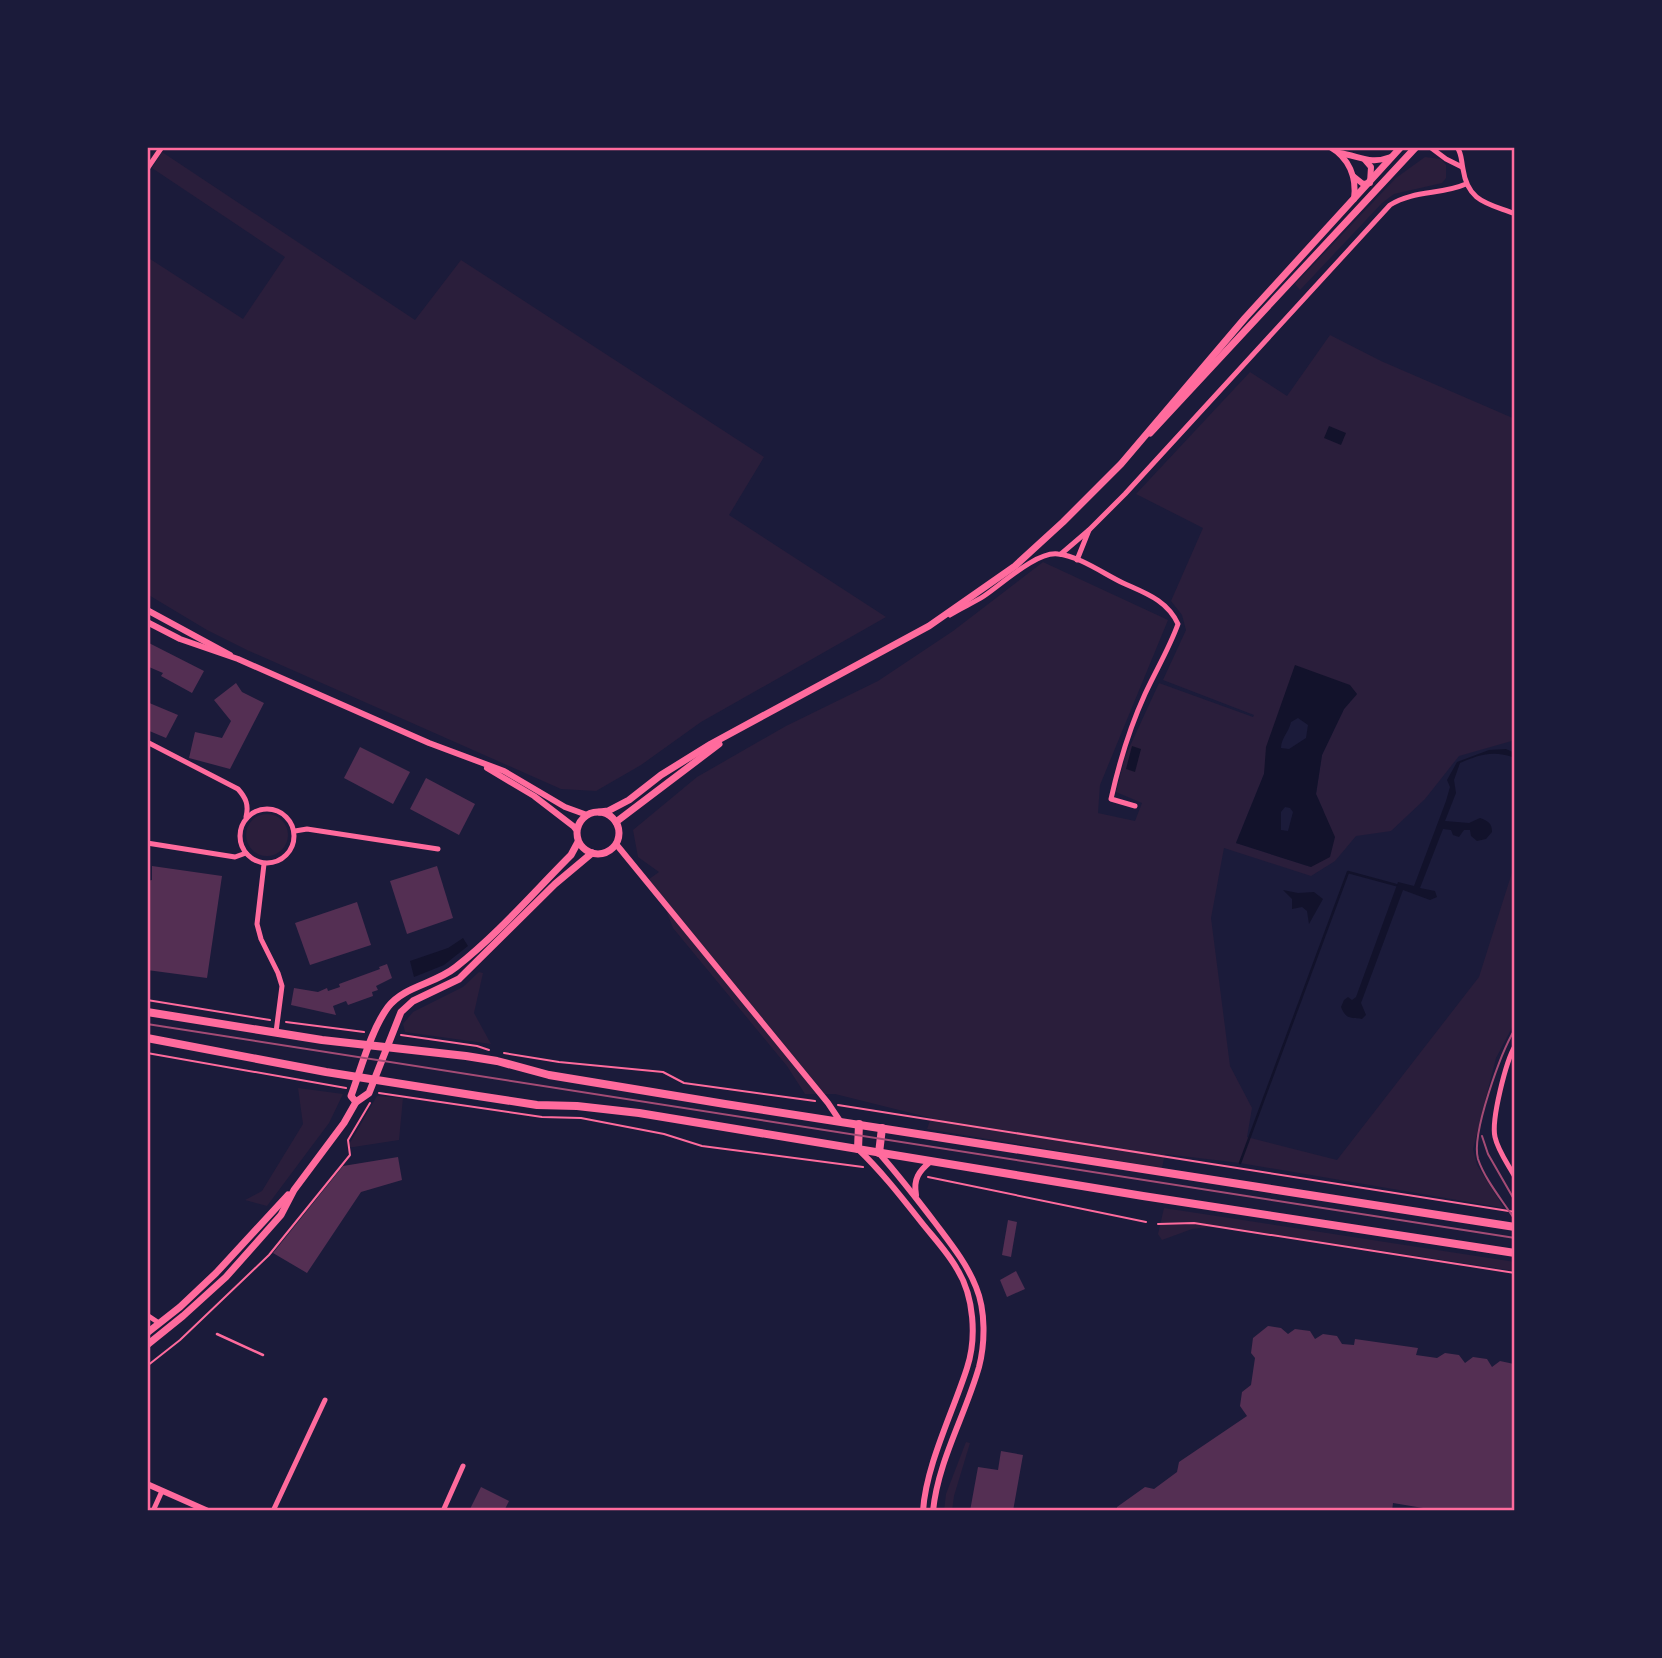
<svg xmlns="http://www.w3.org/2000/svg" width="1662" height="1658" font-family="'Noto Sans',sans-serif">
<rect width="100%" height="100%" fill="#1b1b3a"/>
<g fill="#2a1e3b" fill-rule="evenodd">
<polygon points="154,147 165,147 162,152 415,320 461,260 764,457 729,515 886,617 701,722 641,765 596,791 561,789 247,650 207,630 147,594 147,257 243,319 285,257 152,168 162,152"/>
<polygon points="1425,157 1441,159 1446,165 1446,178 1442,183 1394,194 1382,203 1300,290 1295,284 1396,178"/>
<path d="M1330,335L1381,361L1515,419V740L1459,756L1425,799L1391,831L1356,836L1335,861L1311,876L1224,848L1211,918L1230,1066L1252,1108L1247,1137L1337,1160L1479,977L1515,863V1022L1496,1058L1473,1149L1477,1165L1504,1208L1240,1163L1165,1154L1162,1168L927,1129L931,1118L835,1094H805L787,1066L673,928L666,910L645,882L659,872L638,857L633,830L697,777L786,726L878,681L953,631L1043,562L1168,620L1100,785L1098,813L1135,821L1142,803L1116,792L1125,757L1159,683L1253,717L1254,715L1163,680L1186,630L1182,615L1171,601L1203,528L1136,494L1250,372L1287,396ZM1295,666L1357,694L1344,709L1322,755L1316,794L1324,812L1311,867L1236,843L1264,774Z"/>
<circle cx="267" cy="835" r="21"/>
<polygon points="479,972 483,973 474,1013 491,1044 405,1032 403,1024 413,1012 463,987"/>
<polygon points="298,1088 343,1094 329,1123 267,1206 245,1200 262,1191 303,1124"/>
<polygon points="377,1096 403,1098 399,1140 347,1148"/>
<polygon points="1164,1208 1515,1262 1515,1271 1218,1226 1192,1229 1162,1240 1158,1234"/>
<polygon points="966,1442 970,1443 954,1496 952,1511 944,1511 946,1494"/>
</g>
<g fill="#12122b" fill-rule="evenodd">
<polygon points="1329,426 1346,433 1341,445 1324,438"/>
<path d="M1295,665L1350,685L1357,694L1344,709L1322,755L1316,794L1335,837L1330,857L1311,867L1236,843L1264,774L1266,747ZM1298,718L1308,725L1306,738L1289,749L1281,748C1281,738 1289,732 1291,722ZM1285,807L1290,808L1293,812L1288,831L1281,830V812Z"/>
<polygon points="1132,746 1141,749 1135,772 1126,769"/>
<path d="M1506,749L1515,753V758C1494,750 1480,754 1460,763L1454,780L1456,793L1445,821L1469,823L1480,818C1488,821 1492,823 1492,832L1486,839L1477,841L1471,836L1470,830H1464L1459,837L1453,835L1451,830L1443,829L1420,888L1435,891L1437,897L1430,900L1403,890L1361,1003L1366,1015L1362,1019C1351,1017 1346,1020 1341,1007L1344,1000L1348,997L1352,1000L1356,997L1398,882L1414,886L1446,801L1450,787L1447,780L1457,762L1489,750Z"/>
<polygon points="1283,890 1298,893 1314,892 1323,899 1309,924 1307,911 1302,907 1292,909 1292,899"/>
<polygon points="463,938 468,946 444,965 414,977 410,961 448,948"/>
</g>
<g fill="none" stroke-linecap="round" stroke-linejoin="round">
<polyline stroke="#12122b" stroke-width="2.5" points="1240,1163 1348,872 1396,885"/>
</g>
<g fill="#542f53">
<polygon points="147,642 204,671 192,693 161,676 163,673 149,667 147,671"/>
<polygon points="236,683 242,692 264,703 230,769 189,758 195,732 222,738 231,721 214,700"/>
<polygon points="147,702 178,715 166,738 147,730"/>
<polygon points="360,747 410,772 393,804 344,778"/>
<polygon points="426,778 475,804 459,835 410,809"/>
<polygon points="152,866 222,876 207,978 147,970 147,881 152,880"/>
<polygon points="437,866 453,918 407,934 390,881"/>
<polygon points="357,902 371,945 310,965 295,923"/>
<polygon points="387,964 392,978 376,986 378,990 372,992 373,996 348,1005 346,1001 333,1006 336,1015 291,1005 294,988 318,992 327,988 328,991 340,987 339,984 380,969 379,967"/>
<polygon points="398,1157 402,1180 361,1192 307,1273 273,1253 343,1166"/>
<polygon points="1008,1220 1017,1222 1011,1257 1002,1255"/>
<polygon points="1016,1271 1025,1289 1007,1297 1000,1280"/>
<polygon points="1268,1326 1281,1328 1288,1334 1295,1329 1310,1331 1315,1339 1323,1334 1337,1336 1342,1344 1354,1345 1355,1339 1418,1348 1416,1355 1437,1358 1445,1353 1459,1355 1465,1363 1473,1357 1487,1359 1492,1367 1500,1361 1514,1364 1515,1511 1441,1511 1393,1503 1392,1511 1117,1511 1117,1507 1145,1487 1154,1489 1177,1472 1179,1462 1247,1416 1240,1406 1242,1392 1251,1385 1255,1358 1251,1353 1253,1338"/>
<polygon points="1001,1451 1023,1455 1013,1511 970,1511 978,1467 998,1470"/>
<polygon points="481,1487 509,1501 504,1511 469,1511"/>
</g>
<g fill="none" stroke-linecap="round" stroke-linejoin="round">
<g stroke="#ff6b9d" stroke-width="2">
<polyline points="147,1000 270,1020"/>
<polyline points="286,1022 364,1032"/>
<polyline points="401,1035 477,1046 489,1050"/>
<polyline points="147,1053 346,1088"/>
<polyline points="504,1053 559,1062 663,1072 684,1083 815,1101"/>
<polyline points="379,1093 542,1117 581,1118 664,1134 702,1146 863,1167"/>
<polyline points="838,1105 1515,1212"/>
<polyline points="928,1177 1146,1222"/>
<polyline points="1158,1224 1194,1223 1515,1273"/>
<polyline points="147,1366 180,1340 269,1255 350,1155 348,1140 370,1103"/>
</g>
<polyline stroke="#ff6b9d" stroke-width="2.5" points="217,1334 263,1355"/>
<g stroke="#ff6b9d" stroke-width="5">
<polyline points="1430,147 1446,159 1462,167"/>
<path d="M1457,147C1462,154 1461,160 1463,169C1468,202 1487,203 1515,214"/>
<polyline points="147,169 162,147"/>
<path d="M1061,554L1089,530L1125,494L1390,205C1414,190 1441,195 1466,184"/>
<polyline points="1077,560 1089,530"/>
<path d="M950,615C961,608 973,603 984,596C1002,584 1037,551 1058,554C1079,556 1104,574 1123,583C1145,593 1167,600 1178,624C1169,649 1156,670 1145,694C1130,727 1119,763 1111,799L1135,806"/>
<path d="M147,742L238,789C246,798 249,805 246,817"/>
<circle cx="267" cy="836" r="27"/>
<polyline points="295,831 307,829 438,849"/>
<polyline points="147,843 235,857 246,853"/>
<polyline points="264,864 257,924 261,939 278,973 282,986 276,1032"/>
<path d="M1515,1046C1506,1061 1491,1120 1495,1137C1498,1151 1508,1164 1515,1177"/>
<polyline points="147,1315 159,1323"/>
<polyline points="153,1511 162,1491"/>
<polyline points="273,1511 325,1400"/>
<polyline points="443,1511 463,1466"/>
</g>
<g stroke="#ff6b9d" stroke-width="6">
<path d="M1330,147C1349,158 1357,177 1354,199"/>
<path d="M1339,153C1360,156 1370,165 1391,157"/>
<polyline points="1353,176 1363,184 1370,183 1371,167 1365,160"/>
<polyline points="147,610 230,655"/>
<polyline points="147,622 180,639 238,659 429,743 504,771 565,807 587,815"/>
<polyline points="487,768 534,796 573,826 577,831"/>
<polyline points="616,844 828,1103 840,1121"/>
<path d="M858,1149C880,1170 899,1194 918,1218C931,1235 947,1251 957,1269C974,1296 977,1338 967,1368C953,1412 926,1465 923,1511"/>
<path d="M879,1153C899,1176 917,1199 936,1224C951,1244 967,1264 976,1287C986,1311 985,1344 979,1367C965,1416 938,1461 933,1511"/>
<path d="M916,1195C913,1179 919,1171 931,1161"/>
<polyline points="147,1484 208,1511"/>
</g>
<g stroke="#ff6b9d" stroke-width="7">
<polyline points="1150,433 1416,147"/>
<polyline points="600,812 608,811 629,800 661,775 711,744 929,626 1015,566 1063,522 1121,464 1245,318 1401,147"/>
<circle cx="598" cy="833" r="21"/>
<polyline points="616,822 719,744"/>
<path d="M356,1102L351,1096C361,1069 371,1030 388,1007C404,986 435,984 456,967C498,934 534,892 571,855L578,842"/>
<polyline points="147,1333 180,1307 216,1273 288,1195"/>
<polyline points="147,1345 183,1316 226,1277 281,1215 294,1190 344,1123 356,1102 369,1093 401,1012 413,1001 459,979 555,884 592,853"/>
</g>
<g stroke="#ff6b9d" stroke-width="8">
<polyline points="147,1012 322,1040 466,1056 497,1061 549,1075 725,1104 1515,1227"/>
<polyline points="147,1038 326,1072 478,1096 537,1105 577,1106 639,1113 1143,1196 1515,1253"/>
<polyline points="858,1149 859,1124"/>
<polyline points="879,1153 882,1128"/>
</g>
<g stroke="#a44b75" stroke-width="2">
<polyline points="147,1024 1515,1238"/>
<path d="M1515,1029C1501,1052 1471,1134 1478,1159C1485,1180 1503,1201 1515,1220"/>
<polyline points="1482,1136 1488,1154 1515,1201"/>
</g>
</g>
<rect width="1662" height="1658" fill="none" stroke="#1b1b3a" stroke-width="298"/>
<rect x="149" y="149" width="1364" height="1360" fill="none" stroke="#ff6b9d" stroke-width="2.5"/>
</svg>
